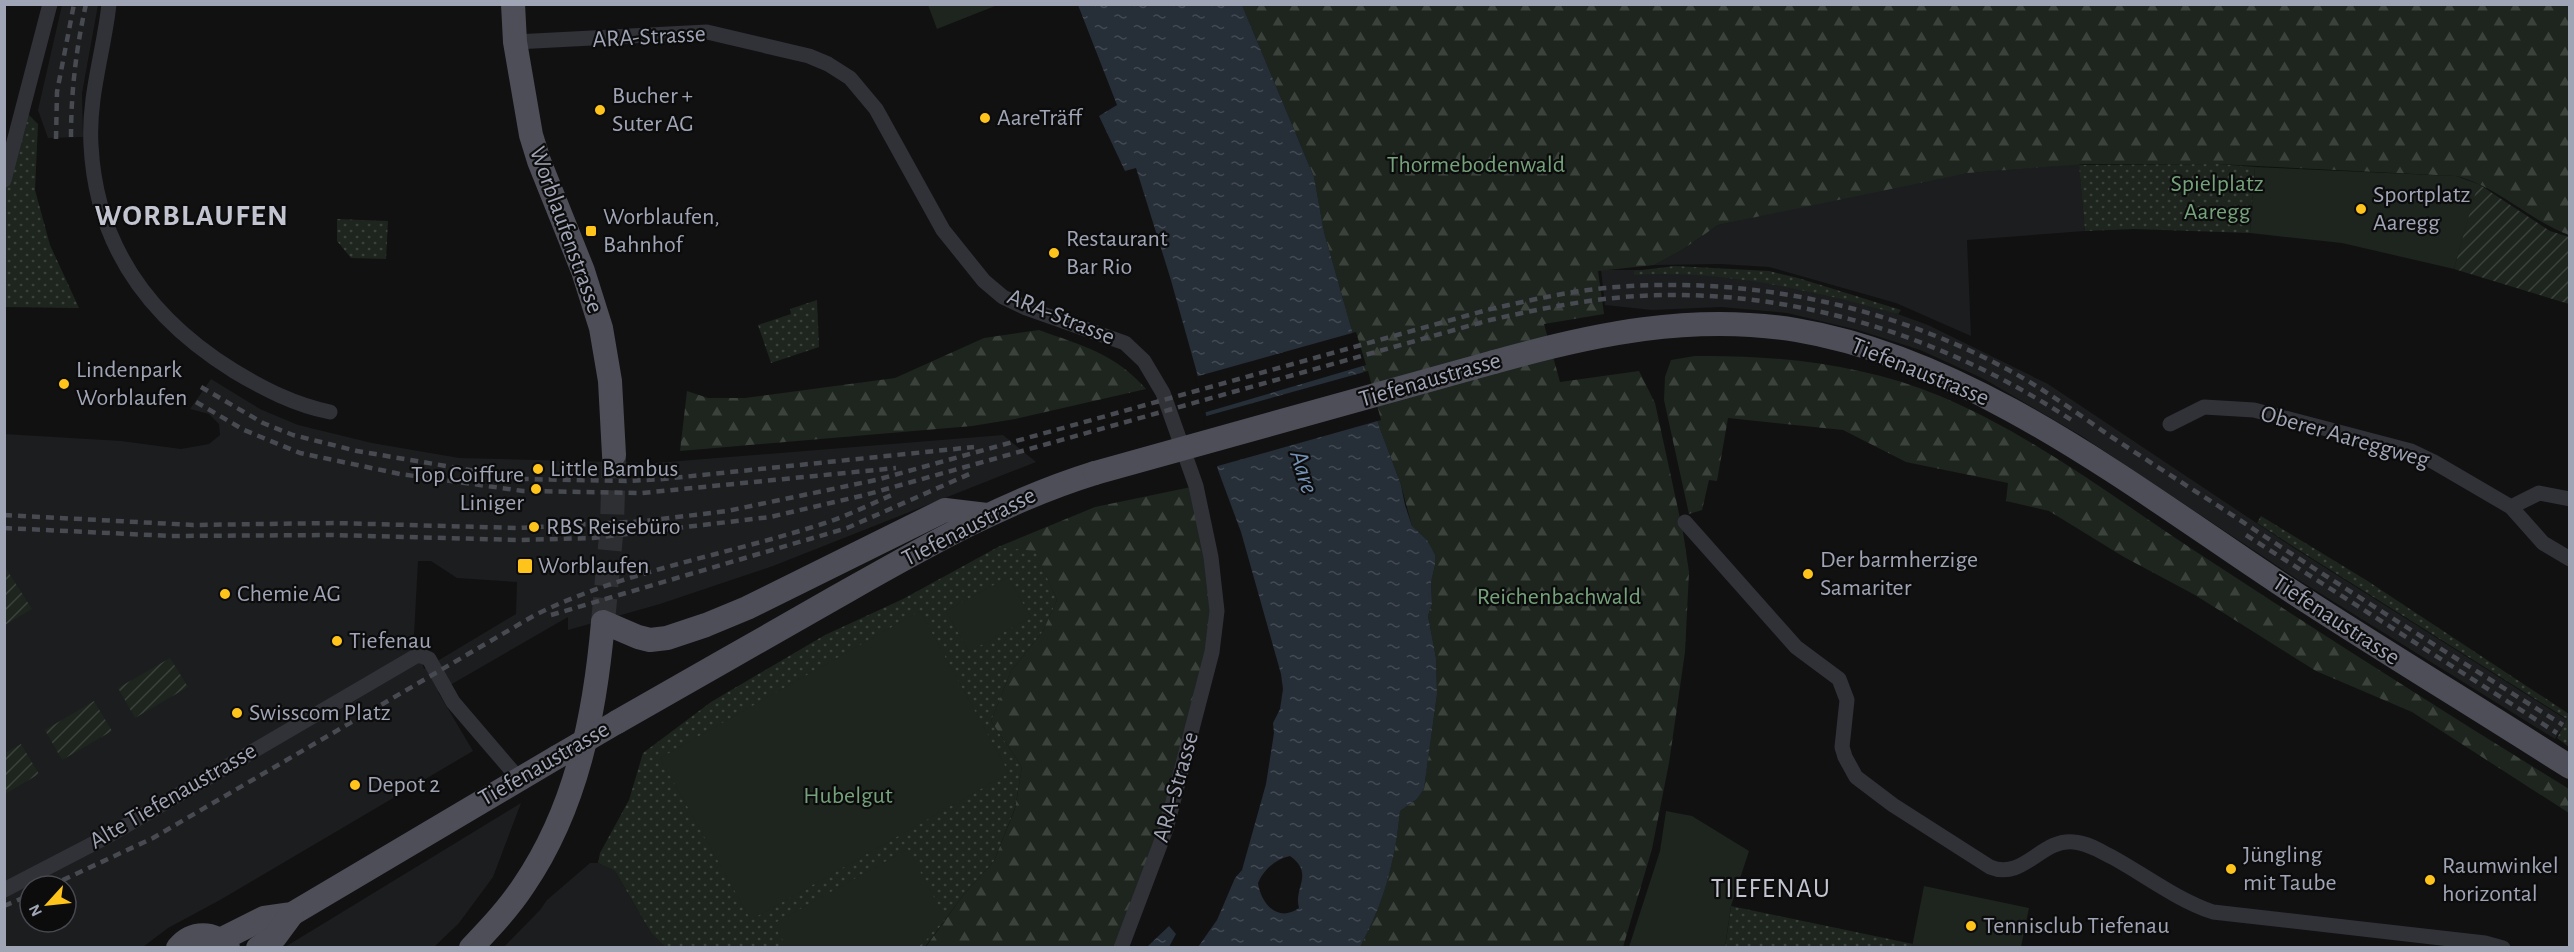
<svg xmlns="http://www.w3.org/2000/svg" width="2574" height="952" font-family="'Alegreya Sans',sans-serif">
<defs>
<pattern id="grass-dots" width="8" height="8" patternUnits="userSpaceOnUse" patternTransform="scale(1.5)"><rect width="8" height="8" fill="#1d251e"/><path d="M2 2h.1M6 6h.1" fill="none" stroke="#3b423c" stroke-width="1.8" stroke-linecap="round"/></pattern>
<pattern id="forest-firs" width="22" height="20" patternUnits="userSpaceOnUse" patternTransform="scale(1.5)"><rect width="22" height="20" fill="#1d251e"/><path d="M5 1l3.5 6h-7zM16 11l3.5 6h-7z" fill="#3b423c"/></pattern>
<pattern id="garden-furrows" width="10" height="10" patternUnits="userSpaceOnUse" patternTransform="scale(1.5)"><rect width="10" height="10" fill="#1d251e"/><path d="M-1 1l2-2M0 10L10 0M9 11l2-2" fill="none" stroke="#3b423c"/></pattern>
<pattern id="water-ripples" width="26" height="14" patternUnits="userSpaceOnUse" patternTransform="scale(1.5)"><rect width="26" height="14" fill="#262e37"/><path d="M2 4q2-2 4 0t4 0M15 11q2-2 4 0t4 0" fill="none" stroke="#424952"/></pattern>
</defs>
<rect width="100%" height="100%" fill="#111112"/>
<g fill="#1c1d1f" fill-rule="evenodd">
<polygon points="62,5 98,5 82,93 83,137 48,138 38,110"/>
<polygon points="2079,164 2085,231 1967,240 1971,336 1896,303 1769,267 1721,264 1654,265 1682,250 1718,225 1928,179 1968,173"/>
<polygon points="1601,270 1684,270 1848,296 1928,325 2048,384 2294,548 2567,720 2555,739 2297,579 2080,435 1984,379 1920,350 1858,330 1787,313 1721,307 1652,310 1605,305"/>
<path d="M211,379L260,409L298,425L372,443L459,458L655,463L1003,435L1036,462L773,566L660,604L568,630V617L438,692L473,751L220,900L168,928L143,947L5,948L4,434L121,441L181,449L209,444L220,435L219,424L209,414L190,409ZM418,561H431L457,578L517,582L516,614L424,669L414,635ZM30,886H66V922H30Z"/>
<polygon points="521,803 493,877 459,923 434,947 285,947"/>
<polygon points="590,863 598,863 615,871 651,933 665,947 503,948 540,910 547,900"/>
</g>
<g fill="url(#grass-dots)">
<polygon points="24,110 38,124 35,190 50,245 79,308 5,307 5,180"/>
<polygon points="2218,164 2255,167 2250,233 2134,229 2085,231 2079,165"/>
<polygon points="337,219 388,221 386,259 351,258 337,241"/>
<path d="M1675,266L1769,271L1798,278L1901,310L1898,314C1816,291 1720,269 1634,275V271Z"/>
<polygon points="817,300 819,347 771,363 758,325 791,314 790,309"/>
<polygon points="2261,516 2366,580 2569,714 2569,747 2557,738 2567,719 2294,547 2257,523"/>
<polygon points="998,547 1035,550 1057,600 1043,631 1011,671 991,721 1022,767 1015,808 994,861 964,894 925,947 665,947 651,933 615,871 598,863 600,853 629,800 643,753 711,702 825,635 903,599"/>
<polygon points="1731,906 1913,944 1912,948 1725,948"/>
</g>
<g fill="url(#forest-firs)">
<path d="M1242,5H2569V235C2529,220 2497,186 2456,176L2218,164H2086L1968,173L1718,225L1682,250L1654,265L1598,271L1604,314L1544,324L1560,382L1639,371L1655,403L1683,532L1689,572L1685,652L1669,763L1652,849L1623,947H1360C1384,903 1395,861 1400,811L1417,799L1424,789L1437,694L1436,658L1428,616L1432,603L1431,582L1435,565L1427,540L1412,526L1401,485L1379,426L1324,232L1314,177Z"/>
<path d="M1039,330C1083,346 1114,353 1146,389L1015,419L972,426L680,451L687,391L708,398H745L895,378L984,338Z"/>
<path d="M1695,356C1777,355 1863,364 1940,396C2031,434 2113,497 2195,551C2319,632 2444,712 2569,789V813L2412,712L2316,671L2195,595L2124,557L2049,511L2006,501L2008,483L1906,462L1843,430L1728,418L1717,481L1709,480L1702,510L1689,514L1664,400L1665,377L1671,360Z"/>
<polygon points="1196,486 1217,611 1173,803 1121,947 925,948 964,894 994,861 1015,809 1022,767 991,721 1011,671 1043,631 1057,600 1035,551 998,547 1095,507"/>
</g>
<g fill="url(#garden-furrows)">
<polygon points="2477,183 2550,231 2569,237 2569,304 2454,269"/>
<polygon points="5,567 32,609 5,625 4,568"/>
<polygon points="170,658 188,687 135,718 118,688"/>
<polygon points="94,701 112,731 62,760 45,730"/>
<polygon points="21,744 39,774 5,794 5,753"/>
</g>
<g fill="#1d251e">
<polygon points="1000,4 937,29 928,5 928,4"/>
<polygon points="2255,167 2456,176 2478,184 2454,269 2342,243 2250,233"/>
<polygon points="1008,577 1031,617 969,652 946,611"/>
<polygon points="920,611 1009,773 751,920 660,758"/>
<polygon points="1666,811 1692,816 1749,851 1731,906 1725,947 1629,947 1660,851"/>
<polygon points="908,849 944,916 924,943 915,948 787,947 773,924"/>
<polygon points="1924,886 2029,908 2021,947 1912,947"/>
</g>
<g fill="url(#water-ripples)" fill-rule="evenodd">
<path d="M1078,5H1242L1314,177L1324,232L1379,426L1401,485L1405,505L1412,526L1427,540L1435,555V565L1431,582L1432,603L1428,616L1436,658L1437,694L1424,789L1417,799L1400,811C1395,862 1384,903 1360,947H1198L1217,920L1235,878L1242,870L1266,784L1274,733L1273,723L1280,709L1283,689L1281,674L1241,532L1218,470L1197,373L1170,277L1136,168L1125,171L1099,116L1117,105ZM1290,856C1315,874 1293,888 1299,908C1278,923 1261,904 1258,883C1264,869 1276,859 1290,856Z"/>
<polygon points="1169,926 1176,934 1169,947 1147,947"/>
</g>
<g fill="#111112">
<polygon points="1356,332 1366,365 1203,413 1195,377"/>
<polygon points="1368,371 1381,420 1214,467 1203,417"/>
</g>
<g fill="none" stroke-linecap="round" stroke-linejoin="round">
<polyline stroke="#2e2f33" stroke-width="24" stroke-dasharray="24 12" stroke-linecap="butt" points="603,622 612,525 614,455"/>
<g stroke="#313238" stroke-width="15">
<path d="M109,4C104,51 88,97 91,145C96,246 150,319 234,371C264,389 295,405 330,412"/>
<polyline points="515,42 707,32 809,56 828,64 850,78 876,109 943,230 984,281 1003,297 1026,308 1125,343 1144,361 1163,393 1196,486 1211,557 1217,611 1212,652 1166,829 1121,948"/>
<polyline points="4,180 50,4"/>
<polyline points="2170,424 2204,407 2254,410 2411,451 2434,462 2511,507 2543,543 2570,559"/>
<polyline points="2511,507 2539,493 2570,499"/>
<path d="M1685,522L1796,647L1839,679L1847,700L1842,747L1845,757L1856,777L1893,805L1990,867C2024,881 2041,838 2074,842C2088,843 2100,851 2112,857C2145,875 2177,900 2213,912L2485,943L2503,948"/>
<polyline points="4,890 108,836 416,656 422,656 429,659 453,702 519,779"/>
</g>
<g stroke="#4d4e57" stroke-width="24">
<polyline points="513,4 515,42 531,135 539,161 583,271 601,328 610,381 614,455"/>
<path d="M1494,362C1593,334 1693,313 1796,330C1971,359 2134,487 2279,583C2375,646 2473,705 2570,767"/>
<path d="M617,722C691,680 764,638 838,596C921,549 1004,501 1095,473"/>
<polyline points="220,940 264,918 292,914 557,757"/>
<path d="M178,948C192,931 214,931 228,948"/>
<polyline points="258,948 275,937 292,914"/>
<path d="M471,948C490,928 509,908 524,885C577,807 595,714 603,622L638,637L650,640L667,638L706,625L747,608L945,510L987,515"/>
</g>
<g stroke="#484a51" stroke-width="4.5" stroke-dasharray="8 6" stroke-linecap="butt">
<path d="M71,137C71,92 76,49 86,4"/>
<polyline points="56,139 57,92 74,4"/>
<polyline points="201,387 263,423 293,435 357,451 523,479 626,481 663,479 974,447"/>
<polyline points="196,402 244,430 300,453 400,474 523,491 642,493 896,468"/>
<path d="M4,515L193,525L335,523L519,528L645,521L727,511L876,480L1487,310C1526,301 1565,292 1605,288C1740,275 1881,303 2001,366C2038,385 2073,410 2107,434C2145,459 2184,484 2223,509C2335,583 2449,654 2563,725"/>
<path d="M4,528L171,536L333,535L519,540L593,538L770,517L865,495L1490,320C1539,309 1588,299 1638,296C1793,287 1945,337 2073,421"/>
<polyline points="2246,535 2557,733"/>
<polyline points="551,615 847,528 974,472"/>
<path d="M50,886L153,838L535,615C626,570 727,555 822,524C847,516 871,504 894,494"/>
<polyline points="4,906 30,895"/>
</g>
<g stroke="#4d4e57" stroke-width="24">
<polyline points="1095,473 1494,362"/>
<polyline points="557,757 617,722"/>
</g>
</g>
<g fill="#ffc41c" stroke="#0c0c0d" stroke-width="2">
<circle cx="600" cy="110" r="6"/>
<circle cx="985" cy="118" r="6"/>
<circle cx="2361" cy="209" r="6"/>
<rect x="585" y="225" width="12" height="12" rx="3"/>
<circle cx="1054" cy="253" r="6"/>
<circle cx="64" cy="384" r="6"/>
<circle cx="538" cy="469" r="6"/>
<circle cx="536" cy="489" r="6"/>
<circle cx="534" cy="527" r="6"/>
<rect x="517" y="558" width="16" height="16" rx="3"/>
<circle cx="1808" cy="574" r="6"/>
<circle cx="225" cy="594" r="6"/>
<circle cx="337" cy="641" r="6"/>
<circle cx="237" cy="713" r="6"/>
<circle cx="355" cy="785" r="6"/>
<circle cx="2231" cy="869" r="6"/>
<circle cx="2430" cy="880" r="6"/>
<circle cx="1971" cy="926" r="6"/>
</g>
<g text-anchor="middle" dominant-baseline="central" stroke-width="4.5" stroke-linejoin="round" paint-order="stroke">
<g font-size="24" fill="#a0a5b5" stroke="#0c0c0d">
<text transform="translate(649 37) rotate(-3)">ARA-Strasse</text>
<text transform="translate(566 230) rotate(70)">Worblaufenstrasse</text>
<text transform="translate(1061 317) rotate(22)">ARA-Strasse</text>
<text transform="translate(1920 372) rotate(22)">Tiefenaustrasse</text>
<text transform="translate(1430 380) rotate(-16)">Tiefenaustrasse</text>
<text transform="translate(2345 437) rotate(16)">Oberer Aareggweg</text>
<text transform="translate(969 527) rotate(-27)">Tiefenaustrasse</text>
<text transform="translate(2336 620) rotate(33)">Tiefenaustrasse</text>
<text transform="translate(544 764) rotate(-30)">Tiefenaustrasse</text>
<text transform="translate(1176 787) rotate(-74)">ARA-Strasse</text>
<text transform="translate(173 796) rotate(-30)">Alte Tiefenaustrasse</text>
</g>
<g font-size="24" fill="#a0a5b5" stroke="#0c0c0d" text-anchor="start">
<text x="612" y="96">Bucher +<tspan x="612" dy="28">Suter AG</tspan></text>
<text x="997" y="118">AareTräff</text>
<text x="2373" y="195">Sportplatz<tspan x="2373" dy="28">Aaregg</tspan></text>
<text x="603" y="217">Worblaufen,<tspan x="603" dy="28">Bahnhof</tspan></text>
<text x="1066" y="239">Restaurant<tspan x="1066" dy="28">Bar Rio</tspan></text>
<text x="76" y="370">Lindenpark<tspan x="76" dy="28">Worblaufen</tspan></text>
<text x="550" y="469">Little Bambus</text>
<text x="524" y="475" text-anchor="end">Top Coiffure<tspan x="524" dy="28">Liniger</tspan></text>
<text x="546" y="527">RBS Reisebüro</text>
<text x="1820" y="560">Der barmherzige<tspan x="1820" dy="28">Samariter</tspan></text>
<text x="538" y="566">Worblaufen</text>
<text x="237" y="594">Chemie AG</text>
<text x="349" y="641">Tiefenau</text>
<text x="249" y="713">Swisscom Platz</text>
<text x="367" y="785">Depot 2</text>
<text x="2243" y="855">Jüngling<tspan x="2243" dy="28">mit Taube</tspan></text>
<text x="2442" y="866">Raumwinkel<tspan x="2442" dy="28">horizontal</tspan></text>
<text x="1983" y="926">Tennisclub Tiefenau</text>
</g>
<g font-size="24" fill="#75a27b" stroke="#0c0c0d">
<text x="1476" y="165">Thormebodenwald</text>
<text x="2217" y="184">Spielplatz<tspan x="2217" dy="28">Aaregg</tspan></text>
<text x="1559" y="597">Reichenbachwald</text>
<text x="848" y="796">Hubelgut</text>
</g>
<g font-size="26" font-style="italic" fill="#7391b4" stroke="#0c0c0d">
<text transform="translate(1304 472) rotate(73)">Aare</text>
</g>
<g font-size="27" letter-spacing="1.5" fill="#c2c5d0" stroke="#0c0c0d">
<text x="1771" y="888">TIEFENAU</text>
</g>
<g font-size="30" font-weight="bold" letter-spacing="1.5" fill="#c2c5d0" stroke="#0c0c0d">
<text x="192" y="216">WORBLAUFEN</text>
</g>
</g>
<rect width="2574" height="952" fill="none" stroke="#a0a5b5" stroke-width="12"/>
<g transform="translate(48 904) rotate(243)"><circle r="28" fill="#0c0c0d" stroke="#474950" stroke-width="1.5"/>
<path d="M0-4.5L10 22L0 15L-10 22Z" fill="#ffc41c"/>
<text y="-9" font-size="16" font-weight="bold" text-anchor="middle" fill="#a0a5b5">N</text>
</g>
</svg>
